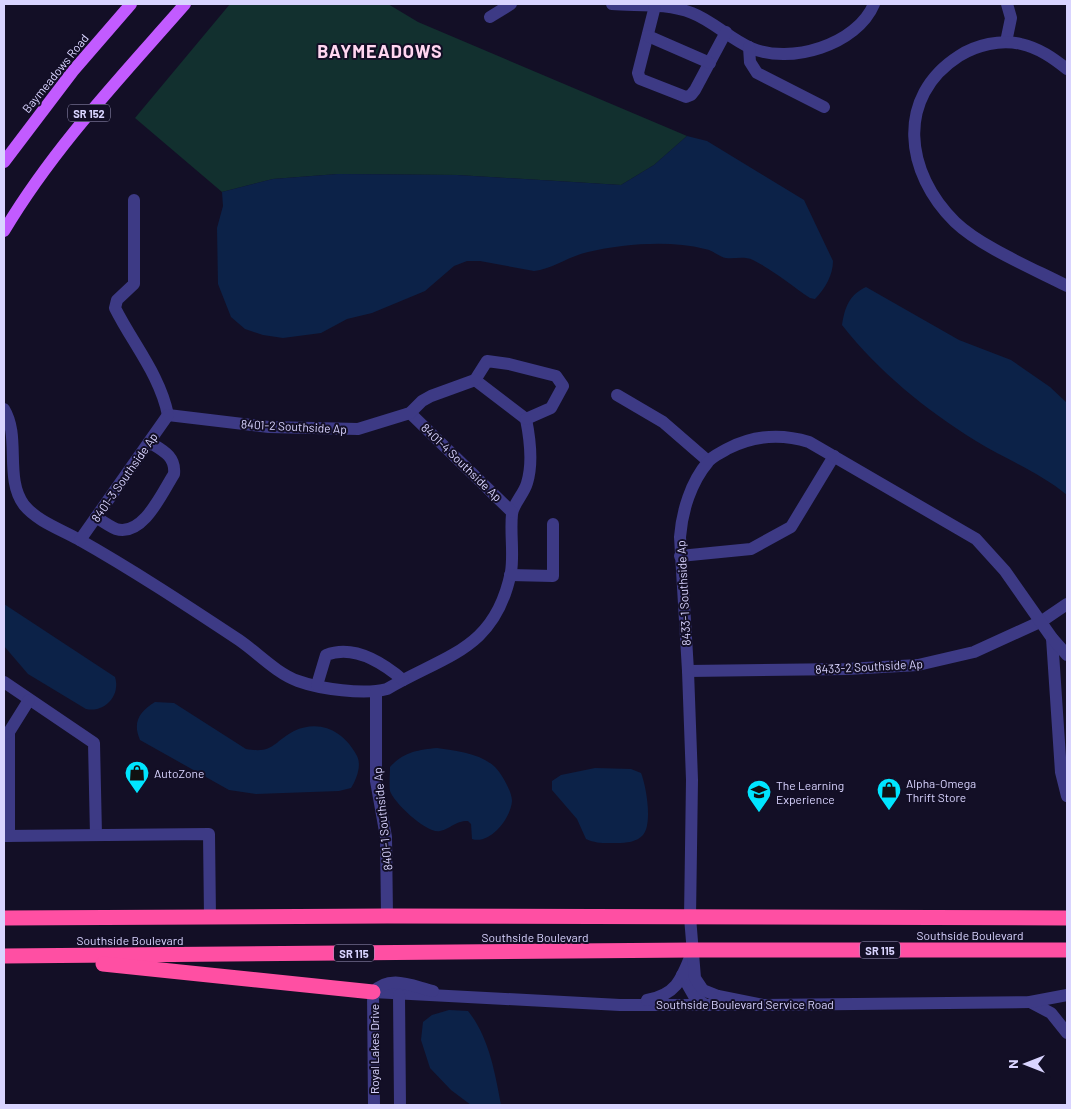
<svg xmlns="http://www.w3.org/2000/svg" width="1071" height="1109" font-family="Barlow,sans-serif">
<rect width="100%" height="100%" fill="#130f26"/>
<polygon fill="#12302f" points="230,4 388,4 418,22 687,136 654,165 621,185 457,175 338,174 273,179 222,192 135,118"/>
<g fill="#0c2248">
<path d="M687,136L707,141L804,200L833,261C833,275 825,289 815,299L810,298C791,285 773,270 753,260C744,256 735,259 726,258C719,257 713,250 705,249C669,240 624,244 588,252C569,256 553,269 534,271L480,261H467L454,266L425,291L372,313L347,319L321,333L283,338L263,335L245,329L231,317L218,284L217,228L223,206L222,192L273,179L338,174L457,175L621,185L654,165Z"/>
<path d="M866,287L959,340L1011,360L1050,387L1067,403V495C1041,473 1005,459 976,441C925,409 879,372 842,325C845,307 849,295 866,287Z"/>
<path d="M4,604L115,677C121,696 104,713 86,709L28,674L4,646Z"/>
<path d="M155,702L174,703L246,749C274,754 273,742 294,731C320,719 344,731 357,756C362,766 356,780 351,788L339,791L256,794L229,790L140,740C132,722 140,711 155,702Z"/>
<path d="M437,748C456,751 480,753 495,767C502,774 512,792 512,801C511,818 490,845 472,839L471,824L468,821C454,821 451,829 440,831C427,834 394,803 390,791C389,784 390,774 390,767C404,752 417,750 437,748Z"/>
<path d="M595,768L631,769L641,773C646,785 653,824 643,835C637,842 626,843 617,843C606,843 597,844 586,839L577,819L552,790V781L561,775Z"/>
<path d="M449,1010L468,1011C489,1037 495,1073 501,1105H471L451,1090L430,1068L421,1040L423,1022L432,1015Z"/>
</g>
<g fill="none" stroke-linecap="round" stroke-linejoin="round">
<g stroke="#3d3a85" stroke-width="12">
<path d="M612,4C638,6 667,3 692,13C713,21 730,39 751,48C790,65 857,45 874,4"/>
<polyline points="655,6 638,73 640,79 686,97 691,95 695,90 726,32"/>
<polyline points="490,17 511,4"/>
<polyline points="648,36 710,63"/>
<polyline points="1006,42 1011,18 1007,4"/>
<polyline points="749,47 750,62 757,73 824,107"/>
<path d="M1067,69C1053,58 1039,48 1021,44C1001,39 976,45 959,56C895,97 905,173 955,222C981,247 1034,269 1067,286"/>
<path d="M134,200V284L117,300L115,308C133,344 160,375 168,415"/>
<polyline points="475,380 526,419"/>
<polyline points="617,395 663,422 708,461"/>
<path d="M4,409C21,437 4,478 24,505C37,521 60,529 78,539C133,570 186,605 239,640C258,653 276,673 298,681C320,689 364,695 387,689C447,654 495,650 511,572C514,553 510,533 512,514C513,504 524,494 527,483C533,464 530,439 526,419"/>
<polyline points="410,413 512,512"/>
<polyline points="168,415 269,427 358,429 410,413 422,401 431,396 475,380 487,361 509,364 556,376 563,386 551,408 526,419"/>
<path d="M96,517C102,521 109,526 116,529C143,537 162,493 174,474C176,456 162,450 149,442"/>
<polyline points="80,540 168,415"/>
<polyline points="680,556 751,549 791,527 834,456"/>
<polyline points="510,575 553,576 553,524"/>
<polyline points="1052,638 1061,772 1067,796"/>
<polyline points="688,671 847,669 918,665 974,652 1042,621 1067,604"/>
<polyline points="4,682 94,743 96,835"/>
<path d="M317,685L326,655C354,644 382,662 403,680"/>
<polyline points="376,692 376,781 386,837 387,916"/>
<polyline points="9,732 9,836"/>
<polyline points="4,734 9,732 29,700"/>
<polyline points="4,836 209,834 210,917"/>
<polyline points="682,975 694,996 705,1005"/>
<polyline points="373,992 620,1005 735,1005"/>
<polyline points="373,992 374,1105"/>
<path d="M373,992C390,974 412,986 433,991"/>
<polyline points="399,995 400,1105"/>
<path d="M647,1000C675,995 681,981 691,955"/>
<polyline points="1030,1002 1051,1013 1067,1033"/>
<polyline points="755,1005 1030,1002 1067,995"/>
<path d="M763,1005L718,996L703,990L695,978L690,917L692,780L688,671L680,537C682,511 691,482 708,462C712,456 721,453 727,449C754,435 780,433 809,442L976,539L1005,571L1052,638L1067,655"/>
</g>
<g stroke="#c25bff" stroke-width="12">
<polyline points="4,162 73,71 131,4"/>
<path d="M4,231C54,147 121,77 185,4"/>
</g>
<g stroke="#ff4fa3" stroke-width="15">
<polyline points="4,918 387,916 1067,918"/>
<polyline points="4,956 692,950 1067,950"/>
<polyline points="103,964 373,992"/>
</g>
</g>
<defs>
<symbol id="shop-pin" viewBox="-11 -11 22 30"><path d="M0 17L-7.5 6A9.5 9.5 0 1 1 7.5 6Z" fill="#00e5ff" stroke="#130f26"/><path d="M-5-2.5h2.3a2.7 3.5 0 0 1 5.4 0H5L5.5 6h-11ZM-1.5-2.5h3a1.5 2.3 0 0 0-3 0Z" fill="#111"/></symbol>
<symbol id="school-pin" viewBox="-11 -11 22 30"><path d="M0 17L-7.5 6A9.5 9.5 0 1 1 7.5 6Z" fill="#00e5ff" stroke="#130f26"/><path d="M0-5L7-2L0 1L-7-2ZM-4 1L0 2.5L4 1V4Q0 6-4 4Z" fill="#111"/></symbol>
</defs>
<g fill-rule="evenodd">
<use href="#shop-pin" x="123" y="759" width="28" height="38"/>
<use href="#shop-pin" x="875" y="776" width="28" height="38"/>
<use href="#school-pin" x="745" y="778" width="28" height="38"/>
</g>
<g text-anchor="middle" dominant-baseline="central" stroke-width="4" stroke-linejoin="round" paint-order="stroke">
<g fill="#130f26" stroke="#9e99be" stroke-width="1">
<rect x="68" y="104.5" width="42" height="17" rx="4"/>
<rect x="860" y="941.5" width="40" height="17" rx="4"/>
<rect x="334" y="944.5" width="40" height="17" rx="4"/>
</g>
<g font-size="11" font-weight="bold" fill="#d9d4ff">
<text x="89" y="113">SR 152</text>
<text x="880" y="950">SR 115</text>
<text x="354" y="953">SR 115</text>
</g>
<g font-size="12" fill="#d9d4ff" stroke="#130f26">
<text transform="translate(55 73) rotate(-51)">Baymeadows Road</text>
<text transform="translate(294 426) rotate(3)">8401-2 Southside Ap</text>
<text transform="translate(462 462) rotate(44)">8401-4 Southside Ap</text>
<text transform="translate(124 477) rotate(-55)">8401-3 Southside Ap</text>
<text transform="translate(683 593) rotate(-93)">8433-1 Southside Ap</text>
<text transform="translate(869 666) rotate(-3)">8433-2 Southside Ap</text>
<text transform="translate(382 819) rotate(-96)">8401-1 Southside Ap</text>
<text x="970" y="935">Southside Boulevard</text>
<text x="535" y="937">Southside Boulevard</text>
<text x="130" y="940">Southside Boulevard</text>
<text x="745" y="1004">Southside Boulevard Service Road</text>
<text transform="translate(374 1049) rotate(-90)">Royal Lakes Drive</text>
</g>
<g font-size="12" fill="#d9d4ff" stroke="#130f26" text-anchor="start">
<text x="154" y="773">AutoZone</text>
<text x="906" y="783">Alpha-Omega<tspan x="906" dy="14">Thrift Store</tspan></text>
<text x="776" y="785">The Learning<tspan x="776" dy="14">Experience</tspan></text>
</g>
<g font-size="18" font-weight="bold" letter-spacing="1" fill="#ffd6f0" stroke="#130f26">
<text x="380" y="51">BAYMEADOWS</text>
</g>
</g>
<rect width="1071" height="1109" fill="none" stroke="#d9d4ff" stroke-width="10"/>
<g transform="translate(1026 1064) rotate(270)" stroke="#130f26" stroke-width="4" paint-order="stroke">
<path d="M0-4L9 19L0 12L-9 19Z" fill="#d9d4ff"/>
<text y="-8" font-size="14" font-weight="bold" text-anchor="middle" fill="#d9d4ff">N</text>
</g>
</svg>
